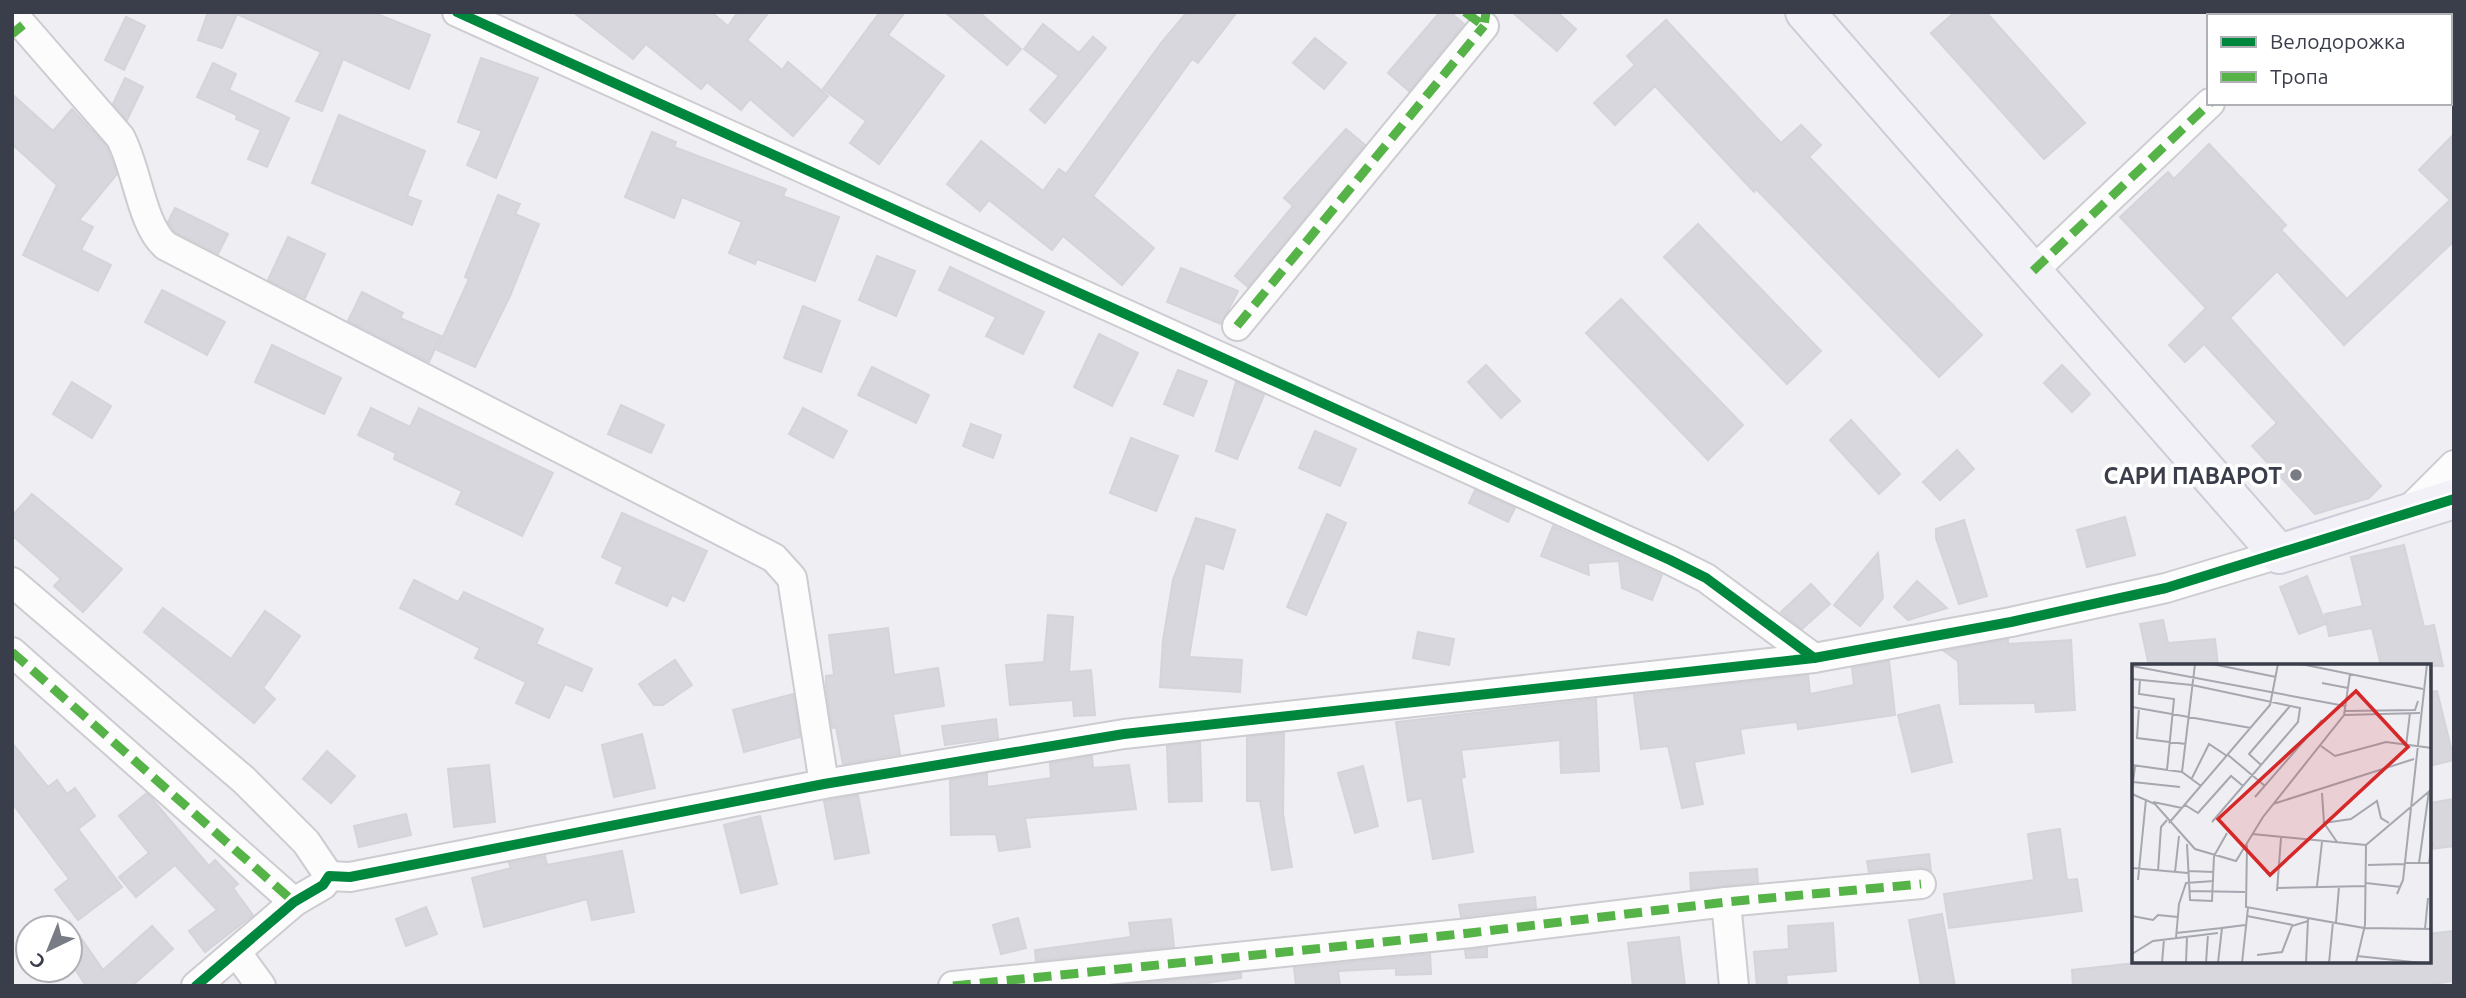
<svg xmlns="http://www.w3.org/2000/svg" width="2466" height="998" font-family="Ubuntu,sans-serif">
<rect width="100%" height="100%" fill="#eeeef3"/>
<g fill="#d7d7dd" stroke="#d4d5db" stroke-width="2">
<polygon points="208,12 372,12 430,35 409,89 343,59 322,111 296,101 321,52 237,14 222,48 198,40"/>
<polygon points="573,12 711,12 728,26 738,12 769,12 747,40 782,70 788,62 828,96 793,136 750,99 741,110 707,82 701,89 646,44 633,59"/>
<polygon points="880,12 905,12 888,35 944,76 879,164 850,143 866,121 823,89"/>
<polygon points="945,12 979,12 1021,49 1007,65"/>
<polygon points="1187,12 1237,12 1198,63 1192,59 1093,196 1154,248 1122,285 1063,236 1052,250 989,200 980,211 947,184 981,141 1043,191 1059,169 1066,174 1161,43"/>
<polygon points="1440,12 1450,12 1464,24 1409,91 1388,73"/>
<polygon points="1512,12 1557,12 1576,29 1557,51"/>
<polygon points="1955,12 1986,12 2085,123 2044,159 1931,33"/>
<polygon points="126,17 145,26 124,70 105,60"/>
<polygon points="1666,20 1781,143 1801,125 1821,145 1809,157 1982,335 1939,377 1756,189 1754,192 1655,86 1615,125 1594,103 1635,65 1627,56"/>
<polygon points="1043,24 1079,53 1093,37 1106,48 1045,123 1030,110 1059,76 1024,49"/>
<polygon points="1315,38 1346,63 1324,89 1293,63"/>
<polygon points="481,58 538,78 496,178 467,165 482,131 458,122"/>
<polygon points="213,63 236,74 229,90 289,118 267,167 248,159 261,130 236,119 237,115 197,97"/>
<polygon points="125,78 143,87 127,120 113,104"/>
<polygon points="12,94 53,131 72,109 106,146 110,156 117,174 79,220 93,227 81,250 111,265 98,291 23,255 57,185 12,144"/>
<polygon points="339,115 425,151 407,196 421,201 412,225 312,183"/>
<polygon points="1346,129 1365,145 1248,287 1235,276 1293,206 1284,198"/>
<polygon points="652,132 676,142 674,147 786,189 783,196 839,217 815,281 757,259 755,264 729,253 742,222 682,197 674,218 625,197"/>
<polygon points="2454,134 2454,241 2344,345 2277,271 2230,318 2381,486 2369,498 2315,514 2252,446 2277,423 2204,344 2185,362 2169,345 2206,308 2120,217 2168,172 2174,179 2209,144 2286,225 2281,230 2347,299 2450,200 2419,170"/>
<polygon points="498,195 520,204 515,214 539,224 510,296 475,367 437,350 469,279 465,277"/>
<polygon points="175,208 228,234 218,254 176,233 168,222"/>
<polygon points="1698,224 1821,351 1787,384 1664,257"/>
<polygon points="288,237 325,254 305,298 268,280"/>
<polygon points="877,256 915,271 896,316 859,300"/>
<polygon points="950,267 1044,312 1023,354 986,336 996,317 939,290"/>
<polygon points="1181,268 1238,291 1221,324 1167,302"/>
<polygon points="162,290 225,322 207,355 145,322"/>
<polygon points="362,292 403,313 400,318 441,336 429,362 348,321"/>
<polygon points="1621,299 1743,425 1708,460 1586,333"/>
<polygon points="803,306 840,321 821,372 784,358"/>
<polygon points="1099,334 1138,353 1112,406 1074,387"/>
<polygon points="272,345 341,378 324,414 255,382"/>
<polygon points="1486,365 1520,401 1501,418 1468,382"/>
<polygon points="2062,365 2090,394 2072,412 2044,383"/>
<polygon points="872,367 929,395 916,423 858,395"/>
<polygon points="1178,370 1207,381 1193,416 1164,404"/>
<polygon points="72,382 111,406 92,438 53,414"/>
<polygon points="1236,382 1264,395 1237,459 1216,451"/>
<polygon points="621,405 664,425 651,453 608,434"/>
<polygon points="371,408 410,427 419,408 553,473 522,536 456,504 462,491 394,459 396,453 358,435"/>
<polygon points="803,408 847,431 833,458 789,434"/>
<polygon points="1851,420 1900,474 1879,494 1830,440"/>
<polygon points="971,424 1001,435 993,458 963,446"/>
<polygon points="1315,431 1356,449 1340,486 1299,468"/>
<polygon points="1131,438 1178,456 1156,511 1110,493"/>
<polygon points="1957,450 1974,469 1940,500 1923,482"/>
<polygon points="1475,490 1515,508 1508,522 1469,503"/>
<polygon points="32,494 122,569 83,612 54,586 61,579 12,535 12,516"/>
<polygon points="622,513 707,551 684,601 672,595 667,606 616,583 623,567 602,557"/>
<polygon points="1327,514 1346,523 1306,615 1287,607"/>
<polygon points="2125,517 2135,555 2087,567 2077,530"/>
<polygon points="1196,518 1235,530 1223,569 1205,563 1189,657 1242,660 1240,692 1160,687 1163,640 1173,580"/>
<polygon points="1964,520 1987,596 1959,604 1936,538 1936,529"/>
<polygon points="1553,526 1662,575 1652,600 1622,588 1619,561 1588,563 1589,575 1541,556"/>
<polygon points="2404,545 2424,627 2434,625 2443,666 2381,666 2372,628 2329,636 2325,614 2363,606 2351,557"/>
<polygon points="1878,553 1883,598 1860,626 1834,605"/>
<polygon points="2307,576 2326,624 2299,634 2280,587"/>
<polygon points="414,580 458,602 464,592 543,629 536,644 592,669 582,691 565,684 549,718 516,703 526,682 475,658 480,648 400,608"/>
<polygon points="1917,581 1947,608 1908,620 1894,607"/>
<polygon points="1811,584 1830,604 1802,629 1781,612"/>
<polygon points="163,608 231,659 265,611 300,636 263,688 275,699 254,723 144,632"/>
<polygon points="1048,615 1073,617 1069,672 1091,670 1095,715 1074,716 1073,700 1010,705 1006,665 1044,662"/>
<polygon points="2163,620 2168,643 2215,639 2218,666 2149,666 2140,624"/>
<polygon points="888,628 894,675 938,668 944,706 893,714 900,754 843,764 836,727 832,728 826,686 826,676 834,675 829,635"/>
<polygon points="1418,632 1454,639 1449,665 1413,658"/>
<polygon points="2008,639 2008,644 2071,640 2075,710 2036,712 2035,703 1960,704 1958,661 1944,651"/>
<polygon points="675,660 692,685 663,705 654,705 639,684"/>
<polygon points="1889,661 1895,715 1798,729 1797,722 1740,729 1744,753 1694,762 1703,804 1682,808 1668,746 1641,749 1634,695 1808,675 1810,694 1854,685 1852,668"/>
<polygon points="2437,691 2454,760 2429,766 2429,692"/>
<polygon points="793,694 800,737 744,752 733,710"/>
<polygon points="1596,699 1599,771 1561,773 1560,740 1461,750 1465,777 1461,778 1473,852 1433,859 1422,798 1408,801 1396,722"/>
<polygon points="1939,705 1952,762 1912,772 1898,715"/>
<polygon points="996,719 998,738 945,745 942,726"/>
<polygon points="1284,733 1283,814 1292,867 1272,870 1260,801 1247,801 1247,737"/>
<polygon points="642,734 655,788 614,797 602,745"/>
<polygon points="1200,742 1202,801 1169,802 1167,746"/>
<polygon points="12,743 48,787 57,780 67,794 75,788 95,816 78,829 122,887 78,920 55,890 69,879 12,803"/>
<polygon points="327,751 355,776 331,803 303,779"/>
<polygon points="1092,756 1093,768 1129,765 1136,809 1025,818 1030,847 999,851 996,834 951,835 950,780 987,774 987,787 1051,778 1050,763"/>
<polygon points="489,765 495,822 454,827 448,769"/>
<polygon points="1363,766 1378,826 1355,833 1338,773"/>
<polygon points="147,793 209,866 215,860 238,884 233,888 253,915 205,952 189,931 217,910 175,865 136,897 119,877 149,853 119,816"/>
<polygon points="858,795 869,853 835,859 824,801"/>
<polygon points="2454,799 2454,846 2429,849 2429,803"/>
<polygon points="406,814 411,835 359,847 354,826"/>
<polygon points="760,816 777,884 741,893 724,825"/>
<polygon points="2060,829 2067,880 2077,879 2082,911 1949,928 1944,894 2034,880 2028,834"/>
<polygon points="622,851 634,912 592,920 587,899 484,927 472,878 511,868 509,863 545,856 547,865"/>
<polygon points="1929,854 1931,871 1919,867 1869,872 1867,861"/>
<polygon points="1757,869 1758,882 1691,890 1690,873"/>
<polygon points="1535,897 1536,908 1461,917 1459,905"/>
<polygon points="426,907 437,934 406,946 396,919"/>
<polygon points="1942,914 1955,986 1921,986 1909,920"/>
<polygon points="1018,918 1026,948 1001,954 993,925"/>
<polygon points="1171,919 1174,947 1036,961 1035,950 1131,937 1129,923"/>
<polygon points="70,922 103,970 152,926 173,949 132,986 86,986 70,961"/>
<polygon points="1833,923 1836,971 1786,975 1787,986 1757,986 1754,952 1789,949 1788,926"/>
<polygon points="2454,931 2454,981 2417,986 2073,986 2072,970 2154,961 2429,961 2429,934"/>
<polygon points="1679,937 1685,986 1633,986 1628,943"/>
<polygon points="1487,948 1487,957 1466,958 1465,950"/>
<polygon points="1430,954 1431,974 1396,975 1396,968 1338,971 1340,986 1296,986 1294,968"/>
<polygon points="1241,973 1241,978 1186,986 1118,986"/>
</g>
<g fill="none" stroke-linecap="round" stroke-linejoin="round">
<defs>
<g id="street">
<polyline points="457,12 1670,560 1706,578 1814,658"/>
<path d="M12,13L120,137C137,167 141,225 166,246L774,558L792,578L824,784"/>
<polyline points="2303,16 2306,12"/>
<polyline points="2033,271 2210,103"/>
<polyline points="1237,326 1484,26"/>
<polyline points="2408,511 2454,465"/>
<polyline points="12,582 244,780 306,842 329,876"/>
<polyline points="12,652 294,902"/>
<polyline points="1726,902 1734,986"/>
<polyline points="237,953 261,986"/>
<polyline points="196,986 294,902 323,885 329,876 350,877 824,784 1124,734 1814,658 2011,622 2166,588 2279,554"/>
<polyline points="953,986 1470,933 1726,902 1921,884"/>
</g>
<polyline id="secondary" points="1805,12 2279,554 2454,499"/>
</defs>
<use href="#street" stroke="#ccccd1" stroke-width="32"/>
<use href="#secondary" stroke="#cdcdd9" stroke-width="42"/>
<use href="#street" stroke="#fcfcfd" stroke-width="28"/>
<use href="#secondary" stroke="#f1f1f7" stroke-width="38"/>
<g stroke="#56b347" stroke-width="9" stroke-dasharray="18 9" stroke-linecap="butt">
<polyline points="1465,12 1484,26 1486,12"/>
<polyline points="2303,16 2306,12"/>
<polyline points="12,34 23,25"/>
<polyline points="2033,271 2210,103"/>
<polyline points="1237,326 1484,26"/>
<polyline points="12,652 294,902"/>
<polyline points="953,986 1470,933 1726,902 1921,884"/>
</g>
<defs>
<g id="cycleway">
<polyline points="457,12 1670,560 1706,578 1814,658"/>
<polyline points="196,986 294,902 323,885 329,876 350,877 824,784 1124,734 1814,658 2011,622 2166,588 2454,499"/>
</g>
</defs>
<use href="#cycleway" stroke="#fff" stroke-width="15"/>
<use href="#cycleway" stroke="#00873e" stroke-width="10"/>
</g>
<circle fill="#797b85" stroke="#fff" stroke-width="2.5" cx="2296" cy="475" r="7"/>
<g text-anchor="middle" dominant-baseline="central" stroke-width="7" stroke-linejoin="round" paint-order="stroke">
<g font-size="23" font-weight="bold" fill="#3a3d4a" stroke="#fff" text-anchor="end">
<text x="2282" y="475">САРИ ПАВАРОТ</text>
</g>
</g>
<g transform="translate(2132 664)">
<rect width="299" height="299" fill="#eeeef3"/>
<path fill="none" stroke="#a6a7af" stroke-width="2" d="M80,0L144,13M169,0L291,25M0,2L213,42M0,15L60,21L168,44L166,58L80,158M8,16L7,30L42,35L35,106M190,19L216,24M0,43L119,64M7,44L5,74L54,80M213,47L283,46L286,37M212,51L288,49M189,82L203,92L254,78L300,84M274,82L278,49M96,91L133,122M0,101L50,108L69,122M129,101L117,90L158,42M50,108L63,0M60,114L77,80L95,92M1,118L48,123M0,126L3,102M190,129L192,159M0,130L23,140L63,185L104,197L131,153L212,51L218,10M123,133L190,56M21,138L50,144M141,140L282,95M53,141L66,149L99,112L111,122M37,159L138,41L146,0M120,170L234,181M205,178L192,159L219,155L245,137L249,154L257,159M55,180L58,236L80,237L82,192L95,169M115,181L114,243L232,264L300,265M272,199H297L300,179M287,199L297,127M236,201L272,200M0,204L56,209M26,207L29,163L35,156M56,207L82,208M43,208L47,172M6,216L14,135M234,219L269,223M185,222L190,178M145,224L234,222M57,227L113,228M145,227L149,174M265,230L271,216L295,0M0,252L21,256L26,251L46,253M115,252L161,261M204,258L207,223M293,265L296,234M44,269L90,264M44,274L47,240L54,219L82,217M0,290L21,277L86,269M125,291L150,288L160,262L176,257M225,292L290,299M30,299L32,275M54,299L55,273M74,299L76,270M86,299L90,264L113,261M110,299L116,244M174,299L176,255M197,299L201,258M224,299L233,261L234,181L300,125"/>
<path fill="#d62828" fill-opacity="0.15" stroke="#d62828" stroke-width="3.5" d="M224,27L276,83L138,211L86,155Z"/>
<rect width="299" height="299" fill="none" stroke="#3a3d4a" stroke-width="3.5"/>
</g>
<rect width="2466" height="998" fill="none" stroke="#3a3d4a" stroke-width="28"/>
<rect x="2207" y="14" width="245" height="91" fill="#ffffff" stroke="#b0b1b7" stroke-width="2"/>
<rect x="2221" y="37" width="35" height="10" fill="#00873e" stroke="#b0b1b7" stroke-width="2"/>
<text x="2270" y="49" font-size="21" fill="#3a3d4a">Велодорожка</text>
<rect x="2221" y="72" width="35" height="10" fill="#56b347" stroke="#b0b1b7" stroke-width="2"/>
<text x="2270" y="84" font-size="21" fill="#3a3d4a">Тропа</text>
<g transform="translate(49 949) rotate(223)"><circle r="33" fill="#ffffff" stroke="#b0b1b7" stroke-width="2"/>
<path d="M0-5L12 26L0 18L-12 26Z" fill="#797b85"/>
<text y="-10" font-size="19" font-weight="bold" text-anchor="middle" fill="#3a3d4a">С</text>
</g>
</svg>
